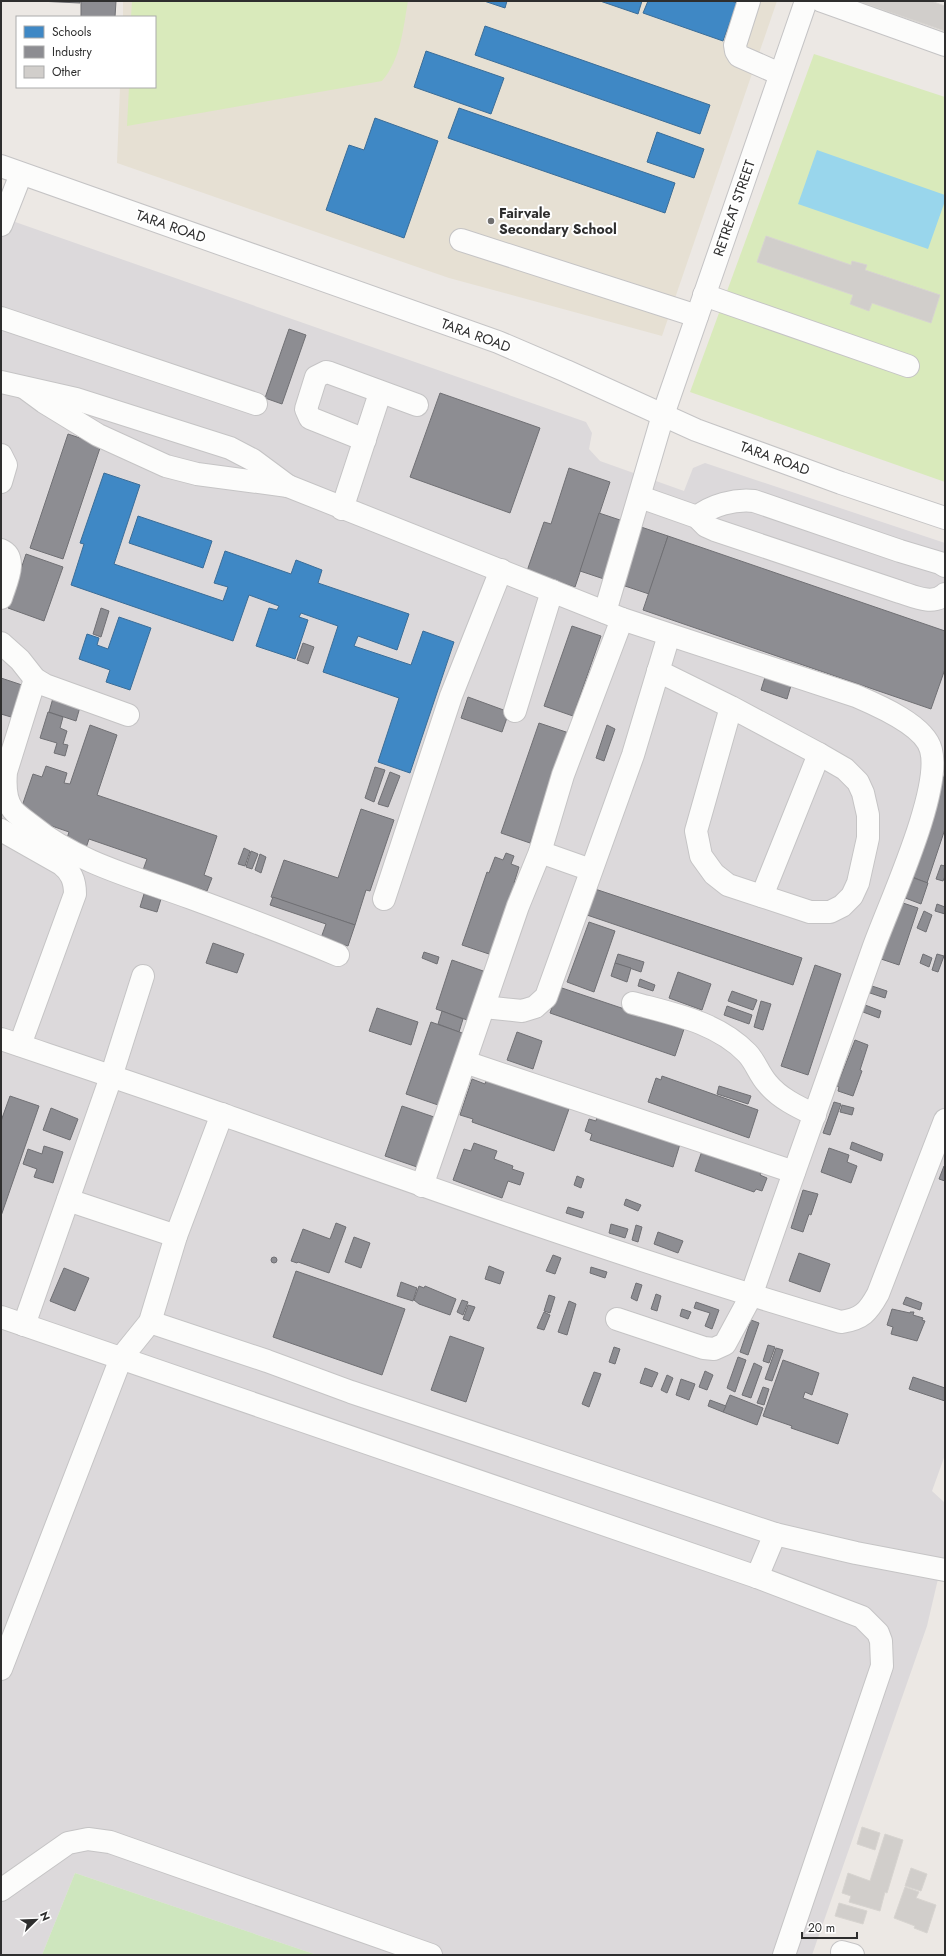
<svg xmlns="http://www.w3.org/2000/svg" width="946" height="1956" font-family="Jost,sans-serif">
<rect width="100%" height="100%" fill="#ece8e4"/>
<polygon fill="#dcd9db" points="1,217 586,422 592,433 589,449 600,461 684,491 693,468 705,463 945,543 945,1455 932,1491 945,1503 945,1559 938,1579 927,1626 812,1955 317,1955 75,1873 42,1955 1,1955"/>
<polygon fill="#e6e0d3" points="123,1 777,1 662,336 449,278 117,163 120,87 155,87 155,17 123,17"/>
<polygon fill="#cee6be" points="75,1873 317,1955 42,1955"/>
<g fill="#d9eabb">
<path d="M132,1H408C403,29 401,59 382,81L127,126L129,87H155V17H131Z"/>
<polygon points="814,54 945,97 945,482 690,392"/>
</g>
<polygon fill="#99d6ec" points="817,150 945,195 945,201 928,249 798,204"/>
<g fill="#3f88c5" stroke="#3a6d98">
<polygon points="484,1 507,1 505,8"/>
<polygon points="600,1 642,1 638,14"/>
<polygon points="648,1 731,1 737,3 723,41 643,13"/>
<polygon points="485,26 710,105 700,134 475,55"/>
<polygon points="426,51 504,78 491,114 414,87"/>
<polygon points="459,108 675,183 665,213 448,138"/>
<polygon points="375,118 438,141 404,238 326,210 349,145 364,150"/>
<polygon points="657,132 704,149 694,178 647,162"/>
<polygon points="104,473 140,485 114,564 223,601 228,587 214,583 225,551 291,574 296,560 322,570 318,583 409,614 397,650 358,636 354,646 411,665 423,631 454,642 410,773 378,762 399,698 323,672 338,626 301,613 299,617 308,620 295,659 256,646 269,608 277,610 279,606 249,595 233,641 71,585 84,544 80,543"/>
<polygon points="138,516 212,541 203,568 129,543"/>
<polygon points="119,617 151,628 130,690 106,682 110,670 79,659 87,634 99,638 97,645 108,649"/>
</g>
<g fill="#8d8d92" stroke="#707074">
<polygon points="38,1 80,1 80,3"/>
<polygon points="81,1 116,1 115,17 81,17"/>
<polygon points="289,329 306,335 282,404 265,398"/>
<polygon points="440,393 540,428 510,513 410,477"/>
<polygon points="68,434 101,445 63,559 30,548"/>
<polygon points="569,468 610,482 575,587 527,571 544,522 551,524"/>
<polygon points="599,513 668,536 649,594 580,571"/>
<polygon points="668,536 945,631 945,669 931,709 643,610"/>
<polygon points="26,554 63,567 44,621 8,608"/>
<polygon points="101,608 109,611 101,637 93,634"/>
<polygon points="572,626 601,636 573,716 544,706"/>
<polygon points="303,643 314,647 308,664 297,660"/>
<polygon points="766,674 792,682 787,699 761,690"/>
<polygon points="1,678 22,685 11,717 1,714"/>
<polygon points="468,697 509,712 502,732 461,718"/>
<polygon points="53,698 80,707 76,721 49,712"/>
<polygon points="48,712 63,717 60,728 67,731 63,744 68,745 65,756 54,753 57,743 40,738"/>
<polygon points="539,723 569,733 530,843 501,833"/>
<polygon points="90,725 117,735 97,795 217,836 204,875 212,878 207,891 143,870 147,859 89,839 86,848 66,841 69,832 26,817 21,809 33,774 42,777 46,766 67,773 64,783 70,784"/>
<polygon points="607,725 615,729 604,761 596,758"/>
<polygon points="375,767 385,770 374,802 365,798"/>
<polygon points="390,772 400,776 388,807 378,804"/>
<polygon points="945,773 945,829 927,883 910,876"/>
<polygon points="361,809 394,820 370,891 366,890 355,925 271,897 284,860 338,878"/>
<polygon points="244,848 250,851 245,866 238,864"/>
<polygon points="251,851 258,854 252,869 246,867"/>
<polygon points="506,853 514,856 511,864 519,867 514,883 517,884 492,955 462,945 487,872 489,873 495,857 503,860"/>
<polygon points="260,854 266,857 261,873 255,870"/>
<polygon points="941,865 945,866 945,876 943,881 936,879"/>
<polygon points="908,876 928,883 921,904 900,896"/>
<polygon points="592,888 802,958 793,985 584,914"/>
<polygon points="144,894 161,899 157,912 140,907"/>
<polygon points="273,897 355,925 348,946 321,938 326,924 270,905"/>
<polygon points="900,902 918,908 899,965 881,959"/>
<polygon points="937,904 945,907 945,914 935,911"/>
<polygon points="924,911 932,915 926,932 917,928"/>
<polygon points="589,922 615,931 594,992 567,982"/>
<polygon points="213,943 244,954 237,973 206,963"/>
<polygon points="424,952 439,957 437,964 422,958"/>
<polygon points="618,954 644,962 641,972 615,963"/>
<polygon points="923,954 932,958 929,967 920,963"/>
<polygon points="937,954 944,956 938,972 932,970"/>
<polygon points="452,960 486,972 470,1021 436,1009"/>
<polygon points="615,963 631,968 627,982 611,976"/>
<polygon points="815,965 841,974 808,1075 781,1066"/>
<polygon points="678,972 711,984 702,1010 669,998"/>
<polygon points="640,979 655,985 653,991 638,986"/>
<polygon points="872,986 887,991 885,998 870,993"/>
<polygon points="559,987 684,1029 675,1056 550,1013"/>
<polygon points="732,991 757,1000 753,1010 728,1001"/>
<polygon points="761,1001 771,1004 763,1030 754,1027"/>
<polygon points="865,1005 881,1011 879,1018 863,1012"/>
<polygon points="727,1006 752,1015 749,1024 724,1015"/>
<polygon points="377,1008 418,1022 411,1045 369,1031"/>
<polygon points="442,1011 463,1019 459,1032 438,1024"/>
<polygon points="431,1022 465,1034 441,1106 406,1094"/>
<polygon points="517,1032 542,1041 533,1069 507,1060"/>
<polygon points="855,1040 868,1045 860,1070 862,1071 853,1096 838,1091 839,1087 837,1086"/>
<polygon points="662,1076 758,1110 749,1138 648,1102 656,1078 661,1080"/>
<polygon points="487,1077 570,1106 554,1151 472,1122 473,1119 460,1115 472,1079 485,1084"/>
<polygon points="719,1086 751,1096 748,1104 717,1094"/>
<polygon points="10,1096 39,1106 1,1216 1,1121"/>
<polygon points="834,1102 841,1104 830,1135 823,1133"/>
<polygon points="842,1105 854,1108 852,1115 840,1112"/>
<polygon points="402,1106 437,1118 420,1168 385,1156"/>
<polygon points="51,1108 78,1119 70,1140 43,1130"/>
<polygon points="597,1117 680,1144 673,1167 590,1140 592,1134 585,1131 589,1119 596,1121"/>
<polygon points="852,1142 883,1154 881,1161 850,1149"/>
<polygon points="474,1143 497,1151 494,1159 513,1166 512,1169 524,1173 520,1185 508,1181 502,1198 453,1180 464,1149 471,1151"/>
<polygon points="44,1146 63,1152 53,1183 34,1177 37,1169 23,1164 28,1149 42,1154"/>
<polygon points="829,1148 849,1155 847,1162 857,1166 851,1183 821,1172"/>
<polygon points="702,1151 761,1173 760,1175 767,1178 762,1191 756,1189 754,1192 695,1171"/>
<polygon points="944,1166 945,1167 945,1181 939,1179"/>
<polygon points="577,1176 584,1179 581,1188 574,1185"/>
<polygon points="803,1190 818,1194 811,1215 809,1214 803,1232 791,1228"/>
<polygon points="626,1199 641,1205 638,1211 624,1205"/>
<polygon points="568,1207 584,1212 582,1218 566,1213"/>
<polygon points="336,1223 346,1227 329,1273 298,1262 297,1263 291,1261 303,1229 330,1239"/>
<polygon points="611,1224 628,1229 625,1238 609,1233"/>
<polygon points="636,1225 642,1227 638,1242 632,1240"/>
<polygon points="658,1232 683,1241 678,1253 654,1244"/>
<polygon points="354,1237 370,1243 361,1268 345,1262"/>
<polygon points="799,1253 830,1264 820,1292 789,1281"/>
<polygon points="553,1255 561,1258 555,1274 546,1271"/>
<circle cx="274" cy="1260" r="3"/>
<polygon points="489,1266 504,1272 500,1284 485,1279"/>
<polygon points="591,1267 607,1272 605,1278 590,1273"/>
<polygon points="64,1268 89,1278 75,1311 50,1301"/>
<polygon points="296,1271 405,1309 382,1375 273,1337"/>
<polygon points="401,1282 417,1288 413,1301 397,1296"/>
<polygon points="636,1283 642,1285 637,1301 631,1298"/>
<polygon points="419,1286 424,1288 425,1286 456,1299 450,1315 419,1304 414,1300"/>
<polygon points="656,1294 661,1296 657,1311 651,1309"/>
<polygon points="549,1295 555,1297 550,1313 544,1311"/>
<polygon points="906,1297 922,1303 920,1310 903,1304"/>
<polygon points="462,1300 468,1302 463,1315 457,1312"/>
<polygon points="569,1301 576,1304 567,1335 558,1332"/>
<polygon points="696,1302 719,1310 712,1329 705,1326 710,1313 694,1308"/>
<polygon points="468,1305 475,1307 469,1321 463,1319"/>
<polygon points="682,1309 691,1312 688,1319 680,1316"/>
<polygon points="892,1309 910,1313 910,1312 914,1312 913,1315 923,1318 922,1320 925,1321 917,1341 891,1334 893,1327 887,1325"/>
<polygon points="544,1312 550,1315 544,1330 537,1328"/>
<polygon points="751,1320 759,1323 748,1355 740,1352"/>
<polygon points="450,1336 484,1348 466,1402 431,1390"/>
<polygon points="768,1345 775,1347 769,1363 763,1361"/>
<polygon points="614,1347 620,1349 615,1364 609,1362"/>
<polygon points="776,1348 783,1350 772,1381 765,1379"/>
<polygon points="738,1357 746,1360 735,1392 727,1388"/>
<polygon points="783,1360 819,1373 812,1395 805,1392 803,1398 848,1414 838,1444 791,1428 792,1426 763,1416"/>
<polygon points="754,1363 762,1367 751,1398 742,1395"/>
<polygon points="645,1368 658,1373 652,1387 640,1383"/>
<polygon points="705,1371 713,1375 707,1390 699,1387"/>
<polygon points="594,1372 601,1374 589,1407 582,1404"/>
<polygon points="667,1375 673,1378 667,1393 661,1390"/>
<polygon points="913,1377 945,1388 945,1401 909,1389"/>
<polygon points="681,1379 695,1384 689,1400 676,1395"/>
<polygon points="763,1387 769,1389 764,1405 757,1403"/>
<polygon points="730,1395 763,1408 757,1425 723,1412"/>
<polygon points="710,1400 726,1406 723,1412 708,1406"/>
</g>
<g fill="#d1cecb" stroke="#d7d4d0">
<polygon points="857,1 931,1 945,6 945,31"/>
<polygon points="766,236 851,265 852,261 867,265 865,270 940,295 931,323 872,303 869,311 850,304 853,295 757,262"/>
<polygon points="862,1827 880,1833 875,1850 857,1844"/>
<polygon points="885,1834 903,1840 887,1893 885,1892 880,1911 849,1902 851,1896 842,1893 848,1873 870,1881"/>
<polygon points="911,1868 927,1874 921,1891 905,1886"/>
<polygon points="905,1887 919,1892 916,1898 936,1905 927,1933 914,1928 915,1926 894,1918"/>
<polygon points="839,1903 867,1911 863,1924 835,1916"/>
</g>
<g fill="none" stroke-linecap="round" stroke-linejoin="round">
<defs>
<g id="minor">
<polyline points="749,1 735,45 736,51 739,56 780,74"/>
<polyline points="822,1 945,45"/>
<polyline points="1,166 498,342 566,371 696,430 841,483 945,518"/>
<polyline points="1,225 21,174"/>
<polyline points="461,240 697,316"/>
<polyline points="704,295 908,366"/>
<polyline points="1,318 256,404"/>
<polyline points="1,382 76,399 230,448 253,460 288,486"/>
<path d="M25,388L44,402L98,435L166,466L197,474L288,486L622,619L856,696C877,705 925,725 931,750C942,791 889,904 873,949C832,1064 791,1180 751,1296L725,1344L714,1349L704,1348L617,1319"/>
<polyline points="365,440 310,418 306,409 316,377 326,372 330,373 417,405"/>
<polyline points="1,455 6,465 1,482"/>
<path d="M640,497L697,517L706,526L715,530L900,592C913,596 933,606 945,594"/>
<polyline points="342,509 380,393"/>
<path d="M697,517C712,505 734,499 754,501L900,551L940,563L945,566"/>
<path d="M1,550C19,558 5,584 1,598"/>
<polyline points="605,612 663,415 806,1"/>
<polyline points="1,643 20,660 35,679 45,685 128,715"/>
<polyline points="658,671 731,707 819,754 845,769 858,782 863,793 868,815 868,838 858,883 852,896 842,906 830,912 810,912 728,885 714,874 701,856 696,831 731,707"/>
<path d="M35,679L6,772C5,784 5,800 13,810C18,816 26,821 32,826C77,863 137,878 191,898C240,916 290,935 338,955"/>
<polyline points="515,711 552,591"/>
<path d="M1,830L61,864C71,872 75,880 75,894L20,1045"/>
<polyline points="540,852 591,870"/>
<polyline points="762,896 819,754"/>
<polyline points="384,899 451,696 501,570"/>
<path d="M633,1003C673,1014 717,1022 747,1053C755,1061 759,1074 767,1083C779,1098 798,1107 815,1115"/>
<polyline points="484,1007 522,1011 535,1007 546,997 633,755 669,635"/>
<path d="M1,1039C75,1064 150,1089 224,1115C429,1188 633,1261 841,1322C862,1319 868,1312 878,1294L945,1120"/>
<polyline points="465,1062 794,1172"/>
<polyline points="422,1186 518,906 540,852 563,775 622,619"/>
<polyline points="68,1200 176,1236"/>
<polyline points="1,1317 757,1577 862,1617 878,1633 881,1641 882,1666 784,1955"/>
<polyline points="150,1322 267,1361 351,1392 775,1534 856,1553 945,1570"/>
<polyline points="24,1325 111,1077 143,976"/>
<polyline points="757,1577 775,1534"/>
<polyline points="1,1669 121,1358 150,1322 176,1236 222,1114"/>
<polyline points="1,1890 68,1843 88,1839 110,1842 431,1955"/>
<polyline points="842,1952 853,1955"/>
</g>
</defs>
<use href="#minor" stroke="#c5c4c5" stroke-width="24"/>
<use href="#minor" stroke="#fcfcfb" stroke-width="22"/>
</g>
<circle fill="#706f6e" stroke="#fff" stroke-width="1.5" cx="491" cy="221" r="4"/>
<g text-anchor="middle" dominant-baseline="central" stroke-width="4" stroke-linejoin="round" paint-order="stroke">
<g font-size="14" fill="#2e2e2e" stroke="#fff">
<text transform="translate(734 208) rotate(-71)">RETREAT STREET</text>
<text transform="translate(171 226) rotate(19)">TARA ROAD</text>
<text transform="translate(476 335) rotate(20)">TARA ROAD</text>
<text transform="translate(775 458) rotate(20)">TARA ROAD</text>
</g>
<g font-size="14" font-weight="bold" fill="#2e2e2e" stroke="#fff" text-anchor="start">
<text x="499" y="213">Fairvale<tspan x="499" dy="16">Secondary School</tspan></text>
</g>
</g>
<rect width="946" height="1956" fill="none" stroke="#2e2e2e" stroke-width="4"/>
<rect x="16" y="16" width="140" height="72" fill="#ffffff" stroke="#ababab"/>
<rect x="24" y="26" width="20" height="12" fill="#3f88c5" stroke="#ababab"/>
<text x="52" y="36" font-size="12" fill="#2e2e2e">Schools</text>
<rect x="24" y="46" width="20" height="12" fill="#8d8d92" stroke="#ababab"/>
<text x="52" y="56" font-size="12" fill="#2e2e2e">Industry</text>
<rect x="24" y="66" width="20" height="12" fill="#d1cecb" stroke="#ababab"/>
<text x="52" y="76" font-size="12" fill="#2e2e2e">Other</text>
<g transform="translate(36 1920) rotate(67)" stroke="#ffffff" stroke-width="3" paint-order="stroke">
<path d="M0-3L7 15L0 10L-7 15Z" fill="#2e2e2e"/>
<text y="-6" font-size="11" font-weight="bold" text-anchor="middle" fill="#2e2e2e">N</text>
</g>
<path d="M802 1932v6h55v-6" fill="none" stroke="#2e2e2e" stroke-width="2"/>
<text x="808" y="1932" font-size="12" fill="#2e2e2e" stroke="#ffffff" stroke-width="3" paint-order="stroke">20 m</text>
</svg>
